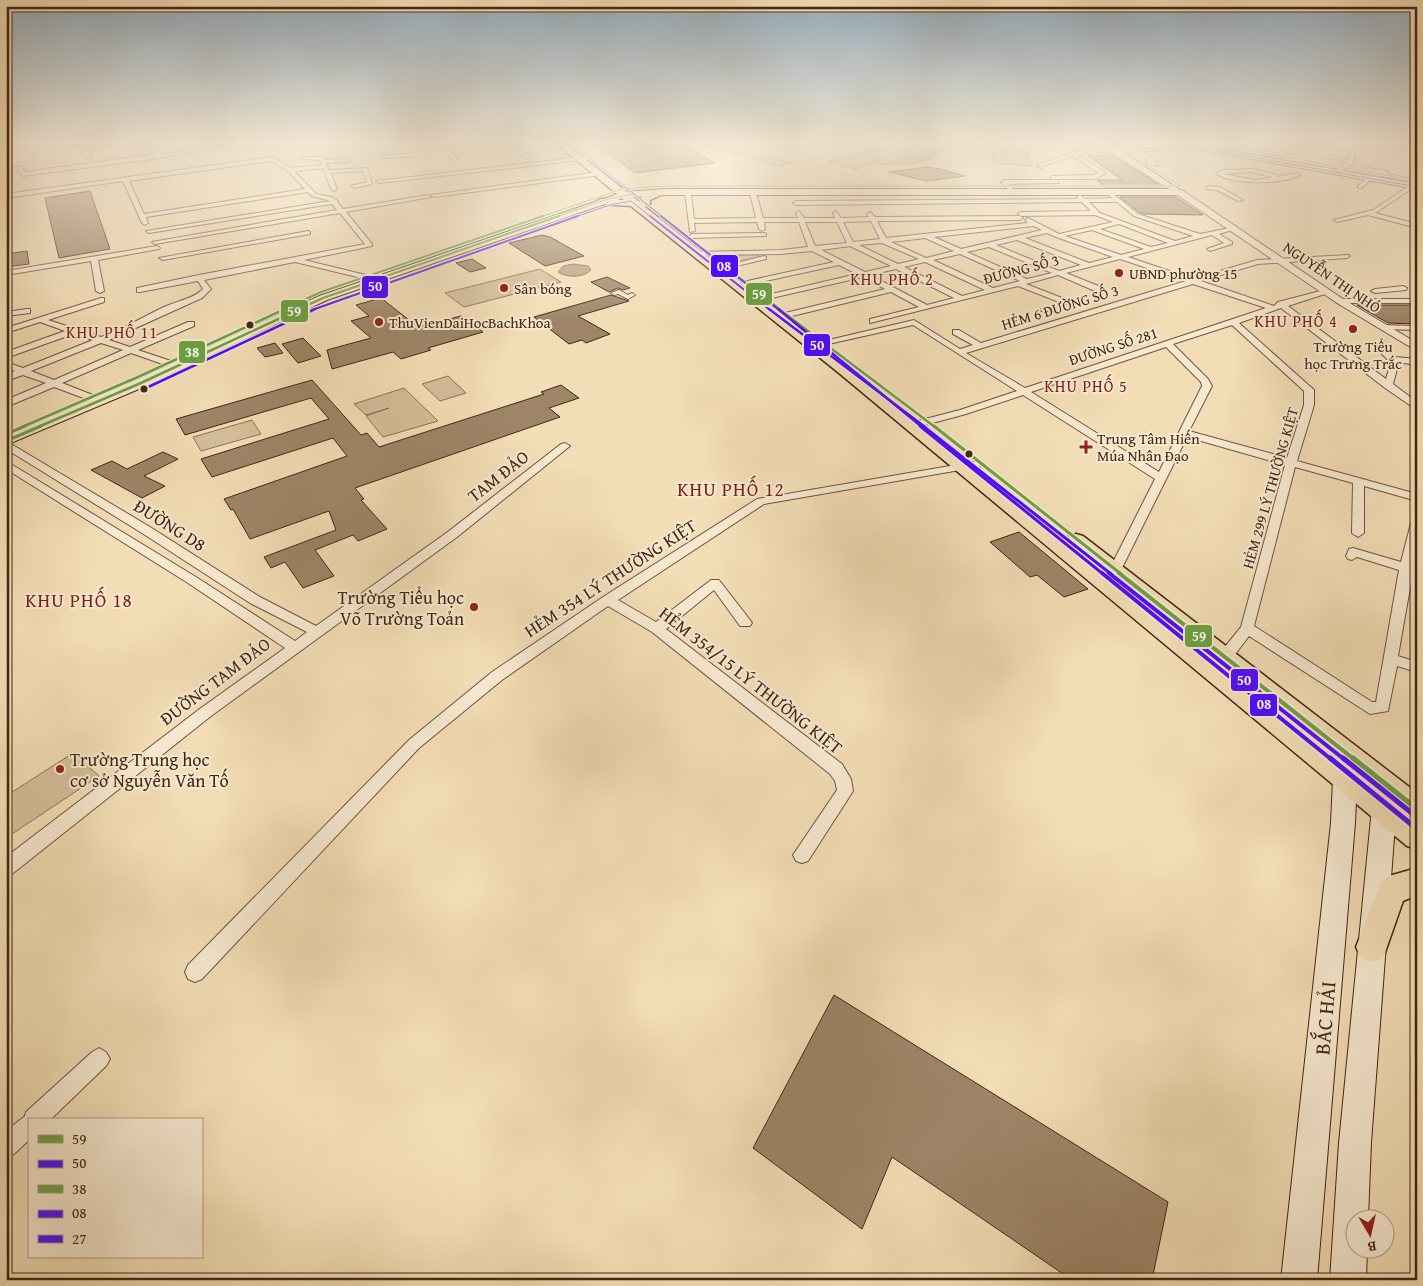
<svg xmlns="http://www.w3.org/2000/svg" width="1423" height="1286" font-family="'Gentium Book Plus',serif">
<rect width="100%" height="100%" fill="#f3ddb6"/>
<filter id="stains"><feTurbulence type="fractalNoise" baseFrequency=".004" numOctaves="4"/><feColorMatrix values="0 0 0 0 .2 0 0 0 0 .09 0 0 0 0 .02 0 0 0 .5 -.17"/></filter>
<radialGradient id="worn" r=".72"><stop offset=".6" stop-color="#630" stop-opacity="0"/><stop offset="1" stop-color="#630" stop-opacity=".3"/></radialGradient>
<g fill="#d5be9a" stroke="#8c7257">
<polygon points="698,143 720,143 791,163 779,166"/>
<polygon points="887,146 913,152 855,169 829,162"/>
<polygon points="995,150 1027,152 1032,166 993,163 992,154 995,154"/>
<path d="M755,254L760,257C744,264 730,267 716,256Z"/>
<polygon points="540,269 561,282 464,307 445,293"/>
<polygon points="448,376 466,393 440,401 422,384"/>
<polygon points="404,388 438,421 383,437 366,416 389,408 366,415 354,404"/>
<polygon points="252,420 261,434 201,451 193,437"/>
<polygon points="73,753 99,776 6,838 6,796"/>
</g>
<g fill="#b79f7f" stroke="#886f54">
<path d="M944,146L945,149C931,166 898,165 878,165Z"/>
<path d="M573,264L588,266L591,270C583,278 567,278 558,272L563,266Z"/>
</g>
<g fill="#9e8568" stroke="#422614">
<polygon points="628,143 680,143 715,163 635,173 598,146"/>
<polygon points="1111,155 1148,178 1162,187 1105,187 1097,180 1122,180 1088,156"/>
<polygon points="926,167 940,169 965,176 926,181 889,172"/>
<polygon points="90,191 110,249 59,258 45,198"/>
<polygon points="1120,197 1176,197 1203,215 1145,214 1139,212"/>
<polygon points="542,235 550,237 584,256 545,266 509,243"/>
<polygon points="27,251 29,264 6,267 6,254"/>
<polygon points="472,259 486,268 470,272 456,263"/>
<polygon points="607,277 630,288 623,290 618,288 609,292 591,282"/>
<polygon points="611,295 629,301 578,316 610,334 586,343 582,340 569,344 534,317"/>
<polygon points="381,298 418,327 461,316 483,332 428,348 431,350 401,359 393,352 332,369 327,350 371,338 351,321 369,316 356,305"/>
<polygon points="1357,305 1417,305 1417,324 1388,323"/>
<polygon points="303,338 321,356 298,363 282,344"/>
<polygon points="275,343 283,353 265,357 257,348"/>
<polygon points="312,380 361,435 367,433 379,447 544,394 541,392 561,385 579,398 549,408 560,417 355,488 364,499 361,500 387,529 358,541 353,535 315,550 334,576 303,588 285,562 271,568 264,557 336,530 329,511 250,539 233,509 231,510 224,499 347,456 333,438 212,477 201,459 329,419 311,398 185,435 176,419"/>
<polygon points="163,452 178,459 144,476 165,486 142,498 91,470 112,461 127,469"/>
<polygon points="1019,532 1088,589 1064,597 1037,575 1030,577 990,542"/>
<polygon points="834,995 1168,1202 1152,1280 1072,1280 892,1157 862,1229 753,1148"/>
</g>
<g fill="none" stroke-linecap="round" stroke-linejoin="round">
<defs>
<polygon id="pedestrian" points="619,290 628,295 632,293 635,295 628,299 618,294 614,295 611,293"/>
<g id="minor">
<polygon points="24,143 29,143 33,149 96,143 32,153"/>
<polygon points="122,143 135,143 87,150 92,158 89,160 81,149"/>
<polygon points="144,143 150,143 161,154 189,150 191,147 240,143 160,158 23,176 19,170 6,171 6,167 21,166 25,172 155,154"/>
<path d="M300,143H305L310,147L382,143L311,150L306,157H322L325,160L350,159L348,162L326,163L329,170L367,168L372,184L354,188L351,186L367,182L363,171L331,173L337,189L334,191L331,189L323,168L294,171L316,194L332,197L338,201V203L343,209L428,195L431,197L346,212L372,244V246L304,260L378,278V282L295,262L204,280L211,289L202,298L109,340L130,347L188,322H194V326L138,350L180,364V368H174L131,353L62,383L103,399V403H97L54,387L6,407V400L46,383L23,375L6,381V375L15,371L6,368V362L23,368L93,340L73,334L6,358V352L65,331L40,322L6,333V328L101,298H104V302L48,320L101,337C123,329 143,317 164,307C177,301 193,299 203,289L198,281L140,292H137V288L199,275L365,244L340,213L155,244L152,242L337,210L332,204L149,233L146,231L330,201L312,196L308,192L146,217L148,223L145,225L142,223L123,181L6,198V194L272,157L291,168L322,165L320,160L300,159L306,149ZM271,161L288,171L305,189L144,214L129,181ZM101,343L123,350L54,380L31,371Z"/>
<polygon points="478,143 493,143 483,145 494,157 490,157 478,146 448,149 457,159 454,161 443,149 421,151 415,156 384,158 381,156 414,153 419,148"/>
<polygon points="508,143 514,143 531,157 526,158"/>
<path d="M1241,143C1252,142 1262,152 1273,153C1280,154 1287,149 1294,150L1296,145L1301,143L1346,147L1343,143H1348L1356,151L1353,163L1338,174L1336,171L1346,162L1327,157L1330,155L1348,160L1349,150L1305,145L1300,147L1298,153H1288L1274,157L1252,150Z"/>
<polygon points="1258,143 1276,143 1278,144 1275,146"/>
<polygon points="1394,143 1417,143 1417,146 1397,145"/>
<polygon points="1112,147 1114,150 1078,155 1106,173 1094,179 1050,179 1052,176 1093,175 1099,173 1073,156 1043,166 1041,169 1037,165 1073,152"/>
<polygon points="1373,147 1387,150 1384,152 1371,150"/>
<polygon points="1116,149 1153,149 1156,151 1114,152"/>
<polygon points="589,156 591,159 379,183 376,181"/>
<polygon points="1149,157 1158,163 1158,165 1132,164 1150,162 1146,159"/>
<polygon points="1367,168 1388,171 1388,174 1410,179 1407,181 1383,176 1383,173 1365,171"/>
<path d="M1253,169L1277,175V177L1297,173L1300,175C1281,185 1235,185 1216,174L1222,170ZM1251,172L1273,177L1255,180L1223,174Z"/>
<polygon points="598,172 600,175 434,197 431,195"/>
<polygon points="1369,176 1371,179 1362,188 1358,188 1358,186"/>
<polygon points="1057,180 1059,183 1009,184 1017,193 1014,195 1001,182 1004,180"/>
<polygon points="1412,184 1414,187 1375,213 1417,224 1417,228 1368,215 1337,222 1334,220 1373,210"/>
<polygon points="1208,186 1220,187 1243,200 1238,201 1217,190 1206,189"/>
<path d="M688,191L691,193L694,219L756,218L750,193L753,191L756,193L763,218H798L796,213L799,211L804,218H835L833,213L836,211L841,218L869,217L867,214L870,212L875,217L1020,216L1023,218L1020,220L877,221L886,238L1028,223L1025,220L1028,218L1059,234L1113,222L1095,215L1021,216L1018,214L1021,212L1091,211L1082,202L796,205L793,203L796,201L1078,199L1077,197L1080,195L1085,199L1112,198L1108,194L1111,192L1138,214L1200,234L1235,227V229L1219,234L1232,242V244L1210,251L1207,249L1224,243L1212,235L1128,257L1193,279L1257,260L1349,255L1350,256L1347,258L1258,264L1201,281L1274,306L1278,302L1328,289V293L1288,306L1386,379L1389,369L1388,360L1381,353L1382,351H1388L1395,357L1417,359V365L1397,362V369L1393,384L1417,402V410L1385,388L1281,308L1239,323L1314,390V405L1297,461L1417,494V501L1364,486V533L1358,537L1352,533L1353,483L1295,467L1254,626L1372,702H1376L1399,570L1357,557L1352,560L1348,559L1346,556L1349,549L1353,548L1401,562L1411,523L1417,520V548L1398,656L1417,662V672L1397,666L1388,711L1370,714L1249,636L1230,661H1220L1218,657L1220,653L1241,627L1285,465L1187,437L1117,578L1111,582L1105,578L1155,479L1023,395L966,414L910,429L906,428V424L960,410L1017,391L913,325L824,345L820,342L914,320L960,349L973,345L953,334V330H959L981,343L1186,281L1120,259L1066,273L1101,287V291H1095L1058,275L1026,284L1062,298V302H1059L1018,286L870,323V319L919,307L891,292L788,317H785V313L885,289L863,277L763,300V296L857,274L839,265L743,286V282L834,262L812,251L781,254L695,255L694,254L697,252L781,250L808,247L799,222H764L765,229L762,231L759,229L757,222L694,223L695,231L690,232L685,193ZM1089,202H1117L1134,216L1193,236L1175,241L1100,213ZM871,221L880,239L853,242L843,222ZM805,222H837L847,243L815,246ZM1119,224L1168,243L1151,247L1100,229ZM1034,226L1042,230L961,249L934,237ZM1092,230L1144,249L1121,255L1065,236ZM1047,233L1056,237L1113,257L1089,263L1025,238ZM925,238L954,251L926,258L891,242ZM1017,240L1081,265L1059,271L996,245ZM882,243L919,259L898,264L859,245ZM850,246L891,266L865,272L821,250ZM989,247L1052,273L1027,279L967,252ZM960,254L1020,281L993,288L933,260ZM925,262L985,290L962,296L904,267ZM896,269L954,298L927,305L870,275ZM1193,284L1266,308L1025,388L966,353ZM1232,325L1304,391V405L1287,458L1189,431L1212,386L1208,379L1173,344ZM1166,347L1201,382L1202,386L1159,472L1031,392Z"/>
<polygon points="308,231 310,232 310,234 163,260 159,258"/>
<polygon points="764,233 766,234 766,236 692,238 689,236 692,234"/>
<polygon points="157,246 160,248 159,249 98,260 104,291 100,293 96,291 91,261 6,275 6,271"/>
<polygon points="764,256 766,257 766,259 716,271 712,269"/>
<polygon points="1403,286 1407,288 1406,290 1375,293 1371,291 1375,289"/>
<rect x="1337" y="299" width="80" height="4"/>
<polygon points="1066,305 1069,305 1069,309 1044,312 1040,310 1044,308"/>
<polygon points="27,309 30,309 30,313 6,316 6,312"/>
<polygon points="1380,325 1417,326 1417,330 1383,329 1379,327"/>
<polygon points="6,441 150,527 260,597 316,626 449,531 561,444 565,443 570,446 457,537 211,716 12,874 6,876 6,857 201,708 285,648 188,583 6,469 6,461 196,577 295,641 307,632 250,603 142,533 6,449"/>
<polygon points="979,461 984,464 983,466 764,504 618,600 656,622 711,580 719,580 750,620 752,623 750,626 740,626 714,590 666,629 842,764 851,779 853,791 808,861 802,863 796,861 793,855 837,790 835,781 830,774 652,632 608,606 502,680 419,748 202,979 195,982 188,979 185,972 188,965 409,740 492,672 603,597 757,499"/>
<polygon points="99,1048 106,1052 110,1059 106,1066 50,1120 29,1120 29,1140 14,1154 6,1157 6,1131 25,1116 26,1112 92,1052"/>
</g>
<polygon id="tertiary" points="1176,190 1182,190 1343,299 1417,343 1417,351 1337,303 1176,194"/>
<g id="secondary">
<polygon points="1096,143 1111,144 1183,192 1179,195 665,195 625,197 327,300 146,386 6,445 6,436 136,380 319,296 624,192 665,189 1169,189"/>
<polygon points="1171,143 1185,143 1417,184 1417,189 1174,145"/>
<polygon points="1349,758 1357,760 1361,767 1357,779 1355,823 1317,1280 1281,1280 1331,823 1333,779 1341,760"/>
<polygon points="1385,788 1393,791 1397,798 1371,1143 1368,1218 1356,1218 1356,1248 1367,1248 1366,1280 1330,1280 1339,1143 1373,798 1377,791"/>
</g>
<g id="primary">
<polygon points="556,143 565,143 637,200 640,202 642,196 656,191 659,192 659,196 650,200 650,204 645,207 849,367 916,423 1069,544 1066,540 1069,536 1076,534 1083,536 1417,793 1417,849 1407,846 839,373 631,206 598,204 598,200 601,199 624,200"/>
<polygon points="1417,868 1417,895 1403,901 1383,958 1372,962 1361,958 1356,947 1381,882 1389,876"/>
</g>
</defs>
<use href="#pedestrian" stroke="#6e543c" stroke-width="2"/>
<use href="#minor" stroke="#6e543c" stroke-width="2"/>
<use href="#tertiary" stroke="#6e543c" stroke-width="2"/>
<use href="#secondary" stroke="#422614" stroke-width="2"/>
<use href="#primary" stroke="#422614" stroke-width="3"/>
<use href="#pedestrian" fill="#f7e9d0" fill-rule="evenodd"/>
<use href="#minor" fill="#f7e9d0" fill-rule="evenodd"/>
<use href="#tertiary" fill="#f7e9d0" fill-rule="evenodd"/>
<use href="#secondary" fill="#f7e9d0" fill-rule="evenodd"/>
<use href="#primary" fill="#f3ddb6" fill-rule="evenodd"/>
<defs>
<polyline id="bus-1-far5" points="556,217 608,199 633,194 662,217"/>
<g id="bus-1-far4">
<polyline points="661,216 781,310"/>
<polyline points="297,310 323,298 559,216"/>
</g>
<g id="bus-1-far3">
<polyline points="779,309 935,427"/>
<polyline points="38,427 141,383 300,309"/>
</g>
<g id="bus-1-far2">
<polyline points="934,426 1121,574"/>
<polyline points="6,441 41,426"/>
</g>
<polyline id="bus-1-far1" points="1119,573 1355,760"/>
<polyline id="bus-1" points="1353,758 1417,809"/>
<polyline id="bus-2-far5" points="575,217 610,205 631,201 651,217"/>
<g id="bus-2-far4">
<polyline points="650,216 770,310"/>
<polyline points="312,310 578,216"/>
</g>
<g id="bus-2-far3">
<polyline points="769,309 925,427"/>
<polyline points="144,389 315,309"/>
</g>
<polyline id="bus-2-far2" points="923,426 1111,574"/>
<polyline id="bus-2-far1" points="1109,573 1345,760"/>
<polyline id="bus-2" points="1343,758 1413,814"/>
<g id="bus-3-far3">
<polyline points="1114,143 1182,187"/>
<polyline points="1208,143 1417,181"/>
<polyline points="540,217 622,189 665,186 1179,186"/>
</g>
<polyline id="bus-3-far2" points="282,310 321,292 543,216"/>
<polyline id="bus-3-far1" points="22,427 138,377 285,309"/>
<polyline id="bus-3" points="6,434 25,426"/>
<polyline id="bus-4-far5" points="570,143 663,217"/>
<polyline id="bus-4-far4" points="661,216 779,310"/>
<polyline id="bus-4-far3" points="778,309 922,427"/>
<polyline id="bus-4-far2" points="920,426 1103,574"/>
<polyline id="bus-4-far1" points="1102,573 1332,760"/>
<polyline id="bus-4" points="1330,758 1417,829"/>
<polyline id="bus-5" points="1174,143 1417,187"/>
</defs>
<use href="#bus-1-far5" stroke="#f7e9d0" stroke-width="2.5"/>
<use href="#bus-1-far4" stroke="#f7e9d0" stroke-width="4"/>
<use href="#bus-1-far3" stroke="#f7e9d0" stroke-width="5"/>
<use href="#bus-1-far2" stroke="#f7e9d0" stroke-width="6"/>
<use href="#bus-1-far1" stroke="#f7e9d0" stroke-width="8"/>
<use href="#bus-1" stroke="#f7e9d0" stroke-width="9"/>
<use href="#bus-2-far5" stroke="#f7e9d0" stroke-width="2.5"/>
<use href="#bus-2-far4" stroke="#f7e9d0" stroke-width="4"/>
<use href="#bus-2-far3" stroke="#f7e9d0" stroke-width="5"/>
<use href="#bus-2-far2" stroke="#f7e9d0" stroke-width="6"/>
<use href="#bus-2-far1" stroke="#f7e9d0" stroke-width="8"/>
<use href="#bus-2" stroke="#f7e9d0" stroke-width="9"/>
<use href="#bus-3-far3" stroke="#f7e9d0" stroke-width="2.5"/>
<use href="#bus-3-far2" stroke="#f7e9d0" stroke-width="4"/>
<use href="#bus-3-far1" stroke="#f7e9d0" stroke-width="5"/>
<use href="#bus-3" stroke="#f7e9d0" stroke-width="6"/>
<use href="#bus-4-far5" stroke="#f7e9d0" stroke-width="2.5"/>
<use href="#bus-4-far4" stroke="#f7e9d0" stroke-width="4"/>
<use href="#bus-4-far3" stroke="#f7e9d0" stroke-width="5"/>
<use href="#bus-4-far2" stroke="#f7e9d0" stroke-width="6"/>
<use href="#bus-4-far1" stroke="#f7e9d0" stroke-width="8"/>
<use href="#bus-4" stroke="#f7e9d0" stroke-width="9"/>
<use href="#bus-5" stroke="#f7e9d0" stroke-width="2.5"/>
<use href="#bus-1-far5" stroke="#6ca142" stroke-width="1"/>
<use href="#bus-1-far4" stroke="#6ca142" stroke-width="2"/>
<use href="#bus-1-far3" stroke="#6ca142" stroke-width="2.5"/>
<use href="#bus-1-far2" stroke="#6ca142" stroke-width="3"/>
<use href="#bus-1-far1" stroke="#6ca142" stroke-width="4"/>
<use href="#bus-1" stroke="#6ca142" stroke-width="5"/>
<use href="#bus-2-far5" stroke="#4f0aff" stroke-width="1"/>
<use href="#bus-2-far4" stroke="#4f0aff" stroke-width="2"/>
<use href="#bus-2-far3" stroke="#4f0aff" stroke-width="2.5"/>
<use href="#bus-2-far2" stroke="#4f0aff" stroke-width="3"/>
<use href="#bus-2-far1" stroke="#4f0aff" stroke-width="4"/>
<use href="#bus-2" stroke="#4f0aff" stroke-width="5"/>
<use href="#bus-3-far3" stroke="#6ca142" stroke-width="1"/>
<use href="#bus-3-far2" stroke="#6ca142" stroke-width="2"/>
<use href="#bus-3-far1" stroke="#6ca142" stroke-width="2.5"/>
<use href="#bus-3" stroke="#6ca142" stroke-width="3"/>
<use href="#bus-4-far5" stroke="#4f0aff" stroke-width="1"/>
<use href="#bus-4-far4" stroke="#4f0aff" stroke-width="2"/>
<use href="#bus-4-far3" stroke="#4f0aff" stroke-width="2.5"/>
<use href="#bus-4-far2" stroke="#4f0aff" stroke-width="3"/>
<use href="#bus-4-far1" stroke="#4f0aff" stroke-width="4"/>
<use href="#bus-4" stroke="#4f0aff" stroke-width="5"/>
<use href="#bus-5" stroke="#4f0aff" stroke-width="1"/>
</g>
<linearGradient id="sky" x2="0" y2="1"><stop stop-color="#94acbe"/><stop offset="0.44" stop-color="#faf0de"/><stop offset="1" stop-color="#faf0de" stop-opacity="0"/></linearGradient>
<rect width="1423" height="323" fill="url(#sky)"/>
<g fill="#8f2418" stroke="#f7e9d0" stroke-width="2">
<circle cx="1119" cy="273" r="5"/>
<circle cx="504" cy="288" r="5"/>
<circle cx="379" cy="322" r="5"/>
<circle cx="1353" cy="329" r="5"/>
<path d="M1083.5 439.5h5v5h5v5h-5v5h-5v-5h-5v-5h5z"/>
<circle cx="474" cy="607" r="5"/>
<circle cx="60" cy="769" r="5"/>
</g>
<g fill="#422614" stroke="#f7e9d0" stroke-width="2">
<circle cx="250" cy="325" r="4.5"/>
<circle cx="144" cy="389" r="4.5"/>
<circle cx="969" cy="454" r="4.5"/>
</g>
<g text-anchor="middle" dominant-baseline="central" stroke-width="4" stroke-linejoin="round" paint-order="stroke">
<g font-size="15" fill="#422614" stroke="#f7e9d0">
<text transform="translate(1021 269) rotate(-15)">ĐƯỜNG SỐ 3</text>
<text transform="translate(1332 277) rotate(34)">NGUYỄN THỊ NHỎ</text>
<text transform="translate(1060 307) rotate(-17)">HẺM 6 ĐƯỜNG SỐ 3</text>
<text transform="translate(1113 346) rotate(-18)">ĐƯỜNG SỐ 281</text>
<text transform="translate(1270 488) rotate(-74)">HẺM 299 LÝ THƯỜNG KIỆT</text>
</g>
<g font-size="15" fill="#422614" stroke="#f7e9d0" text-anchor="start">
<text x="1129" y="273">UBND phường 15</text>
<text x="514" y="288">Sân bóng</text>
<text x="389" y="322">ThuVienDaiHocBachKhoa</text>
<text x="1353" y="346" text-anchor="middle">Trường Tiểu<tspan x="1353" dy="17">học Trưng Trắc</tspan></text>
<text x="1097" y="438">Trung Tâm Hiến<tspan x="1097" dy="17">Múa Nhân Đạo</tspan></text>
</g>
<g font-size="16" letter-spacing="1" fill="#7a1f14" stroke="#f7e9d0">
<text x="892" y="279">KHU PHỐ 2</text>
<text x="1296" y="321">KHU PHỐ 4</text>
<text x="112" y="332">KHU PHỐ 11</text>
<text x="1086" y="386">KHU PHỐ 5</text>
</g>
<g font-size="18" fill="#422614" stroke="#f7e9d0">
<text transform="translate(498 476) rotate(-38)">TAM ĐẢO</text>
<text transform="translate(170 525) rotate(32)">ĐƯỜNG D8</text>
<text transform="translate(610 578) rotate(-33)">HẺM 354 LÝ THƯỜNG KIỆT</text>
<text transform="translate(751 680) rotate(38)">HẺM 354/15 LÝ THƯỜNG KIỆT</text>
<text transform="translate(215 681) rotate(-37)">ĐƯỜNG TAM ĐẢO</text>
</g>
<g font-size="18" fill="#422614" stroke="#f7e9d0" text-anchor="end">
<text x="464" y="597">Trường Tiểu học<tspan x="464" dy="21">Võ Trường Toản</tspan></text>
<text x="70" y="759" text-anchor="start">Trường Trung học<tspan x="70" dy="21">cơ sở Nguyễn Văn Tố</tspan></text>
</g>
<g font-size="19" letter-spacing="1" fill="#7a1f14" stroke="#f7e9d0">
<text x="731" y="489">KHU PHỐ 12</text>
<text x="79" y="600">KHU PHỐ 18</text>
</g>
<g font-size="21" fill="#422614" stroke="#f7e9d0">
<text transform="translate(1325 1018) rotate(-85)">BẮC HẢI</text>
</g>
</g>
<g stroke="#f7e9d0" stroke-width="2">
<rect x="710" y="254" width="29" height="24" rx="5" fill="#4f0aff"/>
<rect x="361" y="275" width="28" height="24" rx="5" fill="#4f0aff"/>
<rect x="745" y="282" width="28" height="24" rx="5" fill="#6ca142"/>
<rect x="280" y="299" width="29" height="24" rx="5" fill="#6ca142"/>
<rect x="803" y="333" width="28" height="24" rx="5" fill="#4f0aff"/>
<rect x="178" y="340" width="28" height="24" rx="5" fill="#6ca142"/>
<rect x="1184" y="624" width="29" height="24" rx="5" fill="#6ca142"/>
<rect x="1230" y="668" width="29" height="24" rx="5" fill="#4f0aff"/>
<rect x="1249" y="693" width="29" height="24" rx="5" fill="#4f0aff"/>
</g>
<g font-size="14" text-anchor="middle" font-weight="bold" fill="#fff">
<text x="724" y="271">08</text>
<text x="375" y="291">50</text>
<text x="759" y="299">59</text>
<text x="294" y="316">59</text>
<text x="817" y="350">50</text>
<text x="192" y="357">38</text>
<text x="1199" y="641">59</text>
<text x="1244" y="685">50</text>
<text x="1264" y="709">08</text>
</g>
<rect width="1423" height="1286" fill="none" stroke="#f3ddb6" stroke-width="25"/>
<rect x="8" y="8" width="1408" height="1271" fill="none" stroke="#422614" stroke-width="2.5"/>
<rect x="12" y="12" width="1398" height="1261" fill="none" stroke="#422614"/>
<rect x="28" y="1118" width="175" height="140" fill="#f7e9d0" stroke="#af9b85"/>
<rect x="38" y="1135" width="25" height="8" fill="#6ca142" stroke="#af9b85"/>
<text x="72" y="1144" font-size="15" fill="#422614">59</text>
<rect x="38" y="1160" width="25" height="8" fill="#4f0aff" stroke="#af9b85"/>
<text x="72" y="1168" font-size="15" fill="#422614">50</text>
<rect x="38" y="1185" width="25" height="8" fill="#6ca142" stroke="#af9b85"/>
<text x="72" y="1194" font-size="15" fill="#422614">38</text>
<rect x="38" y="1210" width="25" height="8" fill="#4f0aff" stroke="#af9b85"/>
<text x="72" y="1218" font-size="15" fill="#422614">08</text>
<rect x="38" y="1235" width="25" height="8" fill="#4f0aff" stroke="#af9b85"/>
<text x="72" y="1244" font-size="15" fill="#422614">27</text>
<g transform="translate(1370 1234) rotate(171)"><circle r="24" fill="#f7e9d0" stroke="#af9b85"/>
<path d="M0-4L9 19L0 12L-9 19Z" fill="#8f2418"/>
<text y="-8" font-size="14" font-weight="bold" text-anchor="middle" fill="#422614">B</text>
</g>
<rect width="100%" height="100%" filter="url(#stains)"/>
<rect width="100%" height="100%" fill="url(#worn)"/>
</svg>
